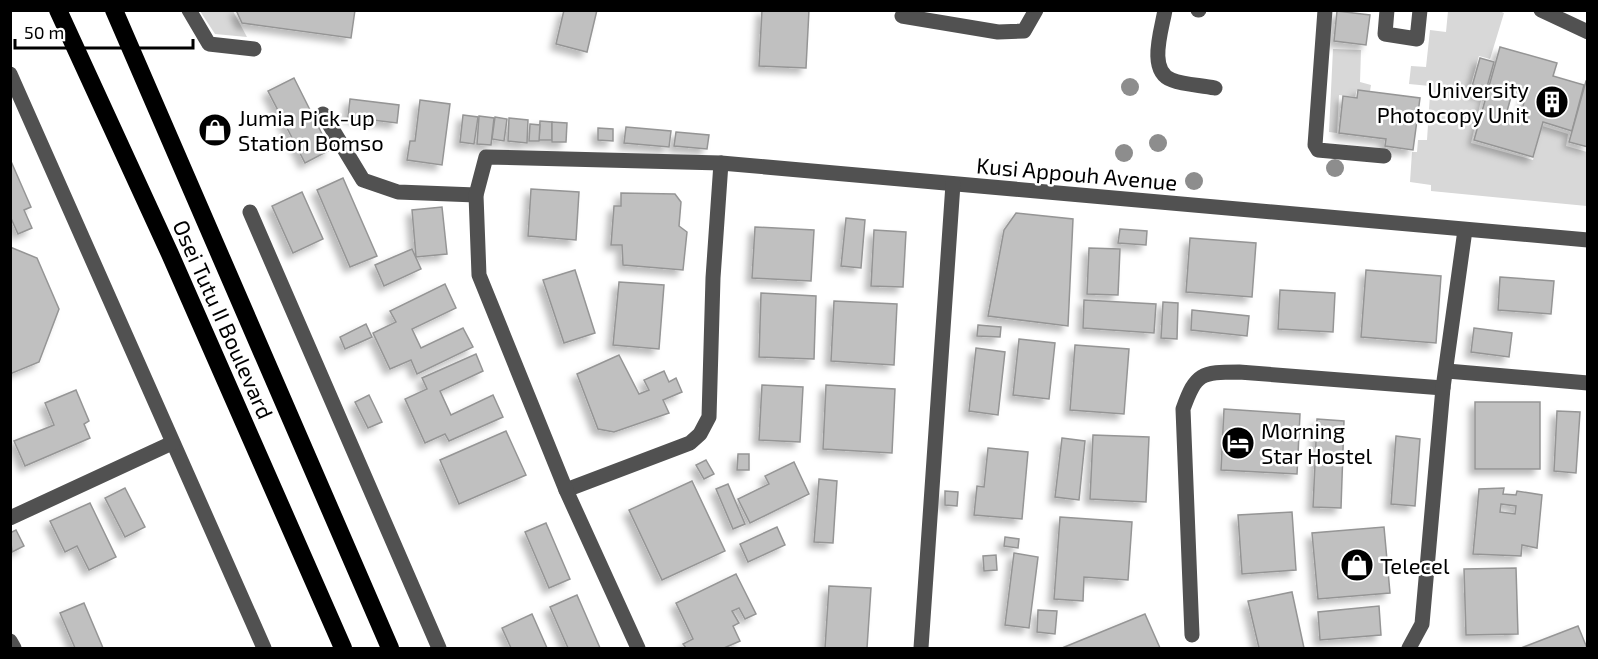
<svg xmlns="http://www.w3.org/2000/svg" width="1598" height="659" font-family="'Exo 2',sans-serif">
<defs>
<filter id="shadow"><feDropShadow dx="-5.5" dy="5.5" stdDeviation="3" flood-color="#0004"/></filter>
</defs>
<rect width="100%" height="100%" fill="#fff"/>
<g fill="#d8d8d8">
<polygon points="1497,10 1504,13 1490,59 1479,56 1469,91 1482,96 1471,143 1533,160 1542,126 1568,134 1566,146 1587,152 1587,206 1431,191 1431,185 1410,182 1412,152 1417,152 1418,140 1427,140 1430,94 1440,93 1430,92 1430,86 1409,84 1411,66 1426,67 1430,30 1446,32 1448,11"/>
<polygon points="200,11 233,11 247,37 215,34"/>
<polygon points="1333,49 1361,50 1360,82 1371,85 1370,91 1357,90 1355,97 1339,95 1337,133 1329,132"/>
</g>
<g fill="#c0c0c0" stroke="#959595" stroke-width="1.5" fill-rule="evenodd" filter="url(#shadow)">
<polygon points="236,10 355,10 351,38 242,23"/>
<polygon points="564,10 597,10 587,52 556,44"/>
<polygon points="762,10 809,10 806,68 759,66"/>
<polygon points="1337,11 1370,15 1366,45 1334,41"/>
<path d="M1500,47L1557,63L1553,76L1584,85L1572,131L1543,122L1533,157L1474,140ZM1514,86L1527,89L1520,119L1506,115Z"/>
<polygon points="1480,58 1494,62 1485,94 1471,90"/>
<polygon points="294,78 330,150 305,163 268,91"/>
<polygon points="1586,81 1588,81 1588,147 1569,142"/>
<polygon points="1358,90 1420,98 1413,150 1385,146 1386,139 1339,133 1343,96 1357,98"/>
<polygon points="350,99 399,105 397,123 348,117"/>
<polygon points="420,100 450,104 442,165 407,160 410,141 415,141"/>
<polygon points="463,115 478,117 474,144 460,142"/>
<polygon points="479,116 494,118 491,145 477,144"/>
<polygon points="495,117 507,119 504,141 492,139"/>
<polygon points="509,118 528,120 527,143 508,141"/>
<polygon points="540,121 552,122 552,140 539,140"/>
<polygon points="552,122 567,123 566,142 552,142"/>
<polygon points="530,124 540,125 539,141 529,141"/>
<polygon points="626,127 671,131 669,147 624,143"/>
<polygon points="598,128 613,129 613,141 598,140"/>
<polygon points="676,132 709,135 707,149 674,146"/>
<polygon points="10,159 31,207 24,210 32,228 18,234 10,216"/>
<polygon points="343,178 377,256 350,267 317,190"/>
<polygon points="531,189 579,192 576,240 528,236"/>
<polygon points="302,192 323,239 293,253 272,206"/>
<polygon points="621,193 675,194 681,202 679,226 687,232 683,270 623,265 622,245 611,245 614,206 621,206"/>
<polygon points="442,207 447,254 416,257 412,210"/>
<polygon points="1016,213 1073,219 1068,326 988,316 1004,230"/>
<polygon points="846,218 865,220 861,268 841,266"/>
<polygon points="755,227 814,230 811,281 752,278"/>
<polygon points="1120,229 1147,231 1146,245 1118,243"/>
<polygon points="874,230 906,232 903,287 871,286"/>
<polygon points="1190,238 1256,243 1252,297 1186,292"/>
<polygon points="10,247 37,258 59,309 39,362 10,374"/>
<polygon points="1089,248 1120,249 1118,295 1087,294"/>
<polygon points="412,249 421,269 384,286 375,265"/>
<polygon points="575,270 595,333 564,343 543,280"/>
<polygon points="1366,270 1441,276 1436,343 1361,337"/>
<polygon points="1500,277 1554,281 1551,314 1498,310"/>
<polygon points="619,282 664,285 659,349 613,345"/>
<polygon points="445,284 456,308 412,329 421,348 463,328 473,347 417,374 411,360 390,369 373,333 396,322 390,311"/>
<polygon points="1280,290 1335,293 1333,332 1278,329"/>
<polygon points="761,293 816,296 814,359 759,357"/>
<polygon points="1084,300 1156,304 1154,333 1083,328"/>
<polygon points="834,301 897,304 894,365 831,361"/>
<polygon points="1163,302 1178,303 1177,339 1161,338"/>
<polygon points="1192,310 1249,316 1247,336 1191,330"/>
<polygon points="366,324 372,337 345,349 340,337"/>
<polygon points="978,325 1001,327 1000,337 977,336"/>
<polygon points="1474,328 1512,333 1509,357 1471,352"/>
<polygon points="1019,339 1055,343 1049,399 1013,395"/>
<polygon points="1075,345 1129,349 1124,414 1070,410"/>
<polygon points="976,348 1005,352 998,415 969,411"/>
<polygon points="476,354 483,371 440,391 451,415 493,395 503,417 449,441 445,434 425,443 405,399 427,389 422,378"/>
<polygon points="619,355 639,394 649,390 644,380 664,371 669,382 676,378 682,392 663,400 669,413 614,432 598,429 577,374"/>
<polygon points="762,385 803,387 800,442 759,440"/>
<polygon points="826,385 895,389 892,453 823,449"/>
<polygon points="76,390 89,421 84,424 90,438 25,466 14,441 54,425 45,403"/>
<polygon points="369,395 382,422 368,428 355,402"/>
<rect x="1475" y="402" width="65" height="67"/>
<polygon points="1224,409 1300,414 1297,474 1221,470"/>
<polygon points="1557,411 1580,412 1576,473 1554,471"/>
<polygon points="1317,419 1344,421 1341,508 1313,507"/>
<polygon points="506,431 526,475 459,504 440,460"/>
<polygon points="1093,435 1149,437 1146,502 1090,499"/>
<polygon points="1396,436 1420,439 1415,506 1391,504"/>
<polygon points="1062,438 1085,441 1079,500 1055,497"/>
<polygon points="988,448 1028,452 1022,519 974,515 977,486 984,487"/>
<polygon points="738,454 749,454 749,470 737,470"/>
<polygon points="706,460 714,474 704,479 696,465"/>
<polygon points="794,462 809,494 750,523 738,499 769,484 765,476"/>
<polygon points="819,479 837,481 833,543 814,542"/>
<polygon points="692,481 725,551 662,580 629,510"/>
<polygon points="728,484 745,524 733,529 716,489"/>
<polygon points="125,488 145,527 125,537 105,498"/>
<path d="M1504,488L1503,494L1516,495L1517,491L1542,495L1537,548L1522,545L1521,556L1473,554L1479,489ZM1501,504L1516,506L1515,514L1500,512Z"/>
<polygon points="945,491 958,492 957,506 945,505"/>
<polygon points="90,503 116,557 89,570 77,546 65,552 50,521"/>
<polygon points="1292,512 1296,570 1242,574 1238,515"/>
<polygon points="1060,517 1132,522 1128,580 1084,577 1083,601 1054,599"/>
<polygon points="546,523 570,579 549,588 525,532"/>
<polygon points="777,527 785,545 748,562 740,544"/>
<polygon points="1384,527 1390,593 1318,599 1312,533"/>
<polygon points="16,530 24,546 12,552 10,533"/>
<polygon points="1005,537 1019,539 1018,548 1004,546"/>
<polygon points="1014,553 1038,557 1029,628 1005,625"/>
<polygon points="996,555 997,570 984,571 983,556"/>
<polygon points="1516,568 1518,634 1466,635 1464,569"/>
<polygon points="736,574 756,614 745,619 739,608 732,611 739,623 733,626 740,641 724,648 686,648 683,644 693,639 676,603"/>
<polygon points="829,586 871,588 867,648 825,648"/>
<polygon points="1292,592 1304,648 1259,648 1248,601"/>
<polygon points="577,595 600,648 568,648 550,607"/>
<polygon points="84,603 103,648 75,648 60,613"/>
<polygon points="1379,606 1381,635 1320,640 1318,612"/>
<polygon points="1038,610 1057,611 1055,634 1037,632"/>
<polygon points="532,614 547,648 511,648 502,628"/>
<polygon points="1145,614 1160,648 1062,648"/>
<polygon points="1578,626 1587,648 1521,648"/>
</g>
<g fill="none" stroke-linecap="round" stroke-linejoin="round">
<g stroke="#515151" stroke-width="15">
<polyline points="189,10 209,44 254,49"/>
<path d="M1165,10C1162,29 1147,71 1172,80C1185,85 1201,85 1215,88"/>
<polyline points="1198,10 1199,10"/>
<polyline points="1325,10 1315,145 1318,150 1384,156"/>
<polyline points="1387,10 1385,34 1417,39 1420,10"/>
<polyline points="1541,10 1588,32"/>
<polyline points="902,16 998,32 1024,31 1036,10"/>
<polyline points="10,74 264,648"/>
<polyline points="323,114 363,180 398,192 476,195"/>
<polyline points="250,212 439,648"/>
<polyline points="1447,371 1588,383"/>
<polyline points="566,490 690,443 700,434 709,417 713,278 721,163"/>
<polyline points="10,518 172,443"/>
<path d="M1192,635L1183,409C1196,373 1201,372 1239,372L1443,388"/>
<polyline points="10,641 14,648"/>
<polyline points="638,648 566,490 479,275 476,195 486,157 721,163 1588,240"/>
<polyline points="921,648 953,184"/>
<polyline points="1409,648 1422,624 1443,388 1465,230"/>
</g>
<g stroke="#000" stroke-width="18">
<polyline points="58,10 170,254 343,648"/>
<polyline points="114,10 390,648"/>
</g>
</g>
<g fill="#8d8d8d">
<circle cx="1130" cy="87" r="9"/>
<circle cx="1158" cy="143" r="9"/>
<circle cx="1124" cy="153" r="9"/>
<circle cx="1335" cy="168" r="9"/>
<circle cx="1194" cy="181" r="9"/>
</g>
<defs>
<symbol id="building-disc" viewBox="-11 -11 22 22"><circle r="9.5" fill="#000" stroke="#fff"/><path d="M-4-6H4V6H1V3H-1V6H-4ZM-2.5-4.3h1.7v1.8h-1.7ZM.8-4.3h1.7v1.8H.8ZM-2.5-1h1.7V.8h-1.7ZM.8-1h1.7V.8H.8Z" fill="#fff"/></symbol>
<symbol id="shop-disc" viewBox="-11 -11 22 22"><circle r="9.5" fill="#000" stroke="#fff"/><path d="M-5-2.5h2.3a2.7 3.5 0 0 1 5.4 0H5L5.5 6h-11ZM-1.5-2.5h3a1.5 2.3 0 0 0-3 0Z" fill="#fff"/></symbol>
<symbol id="hotel-disc" viewBox="-11 -11 22 22"><circle r="9.5" fill="#000" stroke="#fff"/><path d="M-6-4.5h1.5V1H6V5H4.5V3h-9V5H-6ZM-4 0a1.8 1.8 0 1 1 3.6 0ZM.5 0V-2.5h3Q6-2.5 6 0Z" fill="#fff"/></symbol>
</defs>
<g fill-rule="evenodd">
<use href="#building-disc" x="1533" y="83" width="38" height="38"/>
<use href="#shop-disc" x="196" y="111" width="38" height="38"/>
<use href="#hotel-disc" x="1219" y="424" width="38" height="38"/>
<use href="#shop-disc" x="1338" y="546" width="38" height="38"/>
</g>
<g text-anchor="middle" dominant-baseline="central" stroke-width="5" stroke-linejoin="round" paint-order="stroke">
<g font-size="22" fill="#000" stroke="#fff" text-anchor="start">
<text x="1529" y="89" text-anchor="end">University<tspan x="1529" dy="25">Photocopy Unit</tspan></text>
<text x="238" y="117">Jumia Pick-up<tspan x="238" dy="25">Station Bomso</tspan></text>
<text x="1261" y="430">Morning<tspan x="1261" dy="25">Star Hostel</tspan></text>
<text x="1380" y="565">Telecel</text>
</g>
<g font-size="22" fill="#000" stroke="#fff">
<text transform="translate(1077 173) rotate(5)">Kusi Appouh Avenue</text>
<text transform="translate(224 319) rotate(66)">Osei Tutu II Boulevard</text>
</g>
</g>
<rect width="1598" height="659" fill="none" stroke="#000000" stroke-width="24"/>
<path d="M15 39v9h178v-9" fill="none" stroke="#000000" stroke-width="3"/>
<text x="24" y="39" font-size="18" fill="#000000" stroke="#ffffff" stroke-width="4.5" paint-order="stroke">50 m</text>
</svg>
